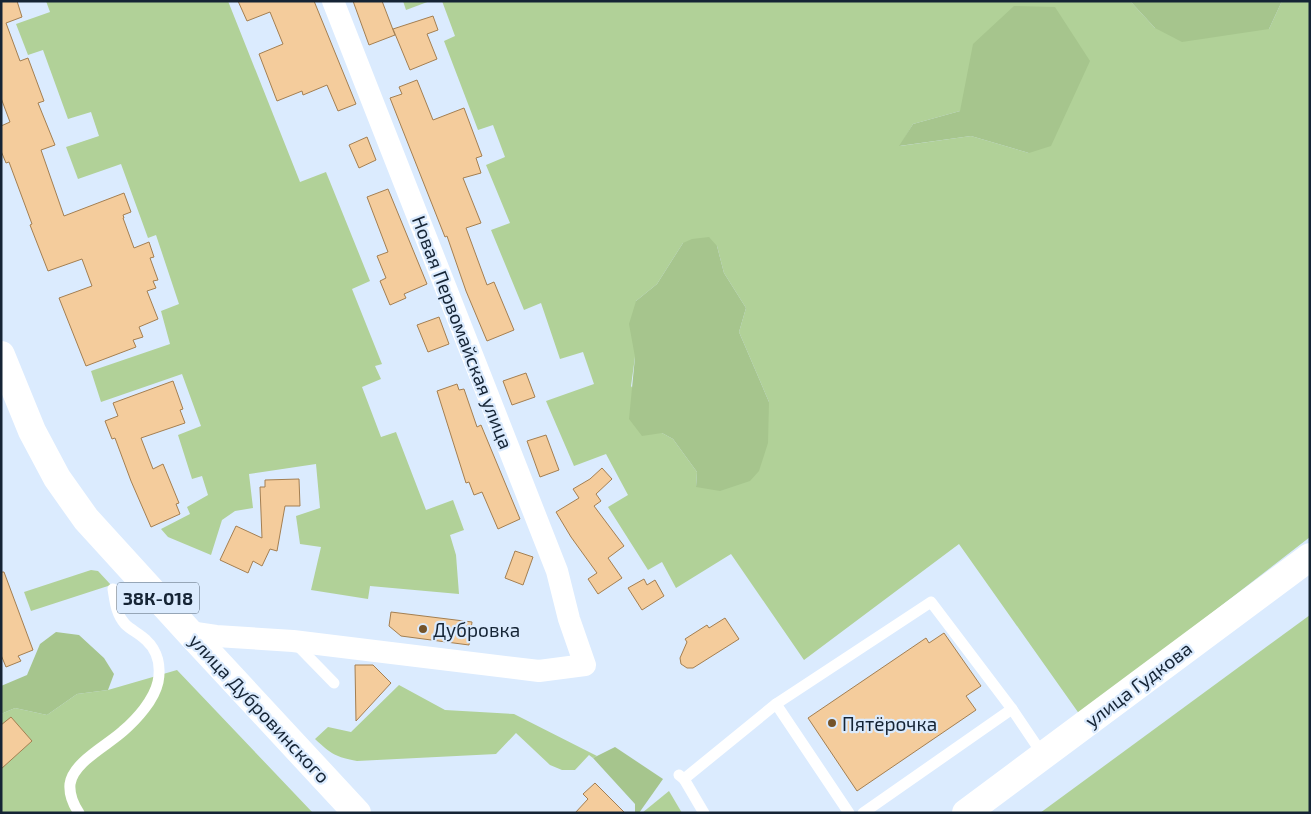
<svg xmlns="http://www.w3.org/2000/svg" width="1311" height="814" font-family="'Exo 2',sans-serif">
<rect width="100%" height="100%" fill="#dbebfe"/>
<g fill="#b1d198" fill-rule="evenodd">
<polygon points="46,1 228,1 300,182 326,172 370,281 352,289 382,364 375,366 381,379 362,387 381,437 396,432 426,510 453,500 464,530 450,535 456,555 459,594 370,586 368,599 311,590 321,547 300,544 296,516 320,508 316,464 249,474 253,508 235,511 222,520 211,555 168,537 161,529 190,514 187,507 208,495 202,476 192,479 178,435 201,426 182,374 101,402 91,371 170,344 161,311 179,304 156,235 148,238 121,164 78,179 66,147 99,136 91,112 68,119 43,50 28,55 16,24 50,12"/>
<polygon points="403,1 430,1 406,10"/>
<path d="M442,1H1130L1155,28L1269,29L1282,1H1310V537L1080,715L959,544L804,660L731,554L676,588L662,562L648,570L608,507L628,495L606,454L574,466L546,401L594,384L583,352L560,359L541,303L524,310L491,230L510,223L486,165L505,157L493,125L478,130L444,41L455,36ZM960,111L1029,153L971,136L900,146L913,124ZM683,243L717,246L724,273L746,308L739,332L769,402L696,487L697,472L673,439L662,433L631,386L635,357L636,301L657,284Z"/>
<polygon points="91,570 98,571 111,585 31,611 24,592"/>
<polygon points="1310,615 1310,813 1040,813"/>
<polygon points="177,670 313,813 1,813 1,714 15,708 47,715 77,694 108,690"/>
<path d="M399,685L445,710L514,714L597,756L593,758L589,755L575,770H562L550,765L516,733L496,754L357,761C336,757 331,754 315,739L328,727L351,732Z"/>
<polygon points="669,791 682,813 642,813"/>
</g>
<g fill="#a6c58d">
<polygon points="1130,1 1282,1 1269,29 1182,42 1155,28"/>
<polygon points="1014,6 1055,7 1090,61 1051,146 1029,153 971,136 899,146 913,124 960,111 973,44"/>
<polygon points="709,237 717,246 724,273 746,308 739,332 769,402 768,443 759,471 750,481 720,491 696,487 697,472 673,439 662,433 642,436 629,419 635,357 629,324 636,301 657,284 683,243 692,239"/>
<polygon points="56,632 79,635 104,658 114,674 108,690 77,694 47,715 15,708 1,714 1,686 27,675 40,644"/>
<polygon points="615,747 663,779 639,813 635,813 635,804 593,758"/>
</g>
<g fill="#f4cc9c" stroke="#a47f51">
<polygon points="1,1 17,1 22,17 6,23 20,61 28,58 44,101 38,103 55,145 41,150 64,216 124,193 131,212 123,215 124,218 123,218 134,248 149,242 154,257 150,258 158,280 153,281 156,288 147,291 158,319 139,327 143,337 133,340 136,347 86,366 59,298 92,286 82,259 48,271 30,225 32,224 9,162 6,163 1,151 1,126 10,122 1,98"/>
<polygon points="238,1 314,1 356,104 338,111 327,85 303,95 302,91 277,101 259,54 283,44 270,12 247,21"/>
<polygon points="353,1 382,1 395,35 369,45"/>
<polygon points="433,16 438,30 427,34 437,59 410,70 393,29"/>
<polygon points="417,80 433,120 464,108 482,156 476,158 481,173 463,178 481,223 466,228 487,285 494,282 514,330 487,341 466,291 447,236 445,237 390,98 402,94 399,87"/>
<polygon points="367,137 376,160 359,168 349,145"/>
<polygon points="388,189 427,284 404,294 406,298 390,305 380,281 386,278 377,256 388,252 367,197"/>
<polygon points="439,317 449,344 428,352 417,325"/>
<polygon points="526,373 535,397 512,405 503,381"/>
<polygon points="173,381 183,409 180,410 185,423 141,438 153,469 163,464 179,503 176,504 180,514 151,527 131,481 115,438 112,439 105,421 118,416 113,403"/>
<polygon points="457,384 459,390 464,389 477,427 481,425 520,519 498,529 482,492 474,495 469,482 466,483 437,391"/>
<polygon points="546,435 559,470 540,477 527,441"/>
<polygon points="602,468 612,479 596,494 601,501 594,506 624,546 608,558 622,578 598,594 588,579 597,573 571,537 556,512 579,498 573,489 590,479"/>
<polygon points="299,479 300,506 285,506 277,551 270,549 262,566 253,561 248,573 220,560 236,526 262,538 260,487 265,487 265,480"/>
<polygon points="515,551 533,557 523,585 505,578"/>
<polygon points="1,572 4,572 33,650 18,656 21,661 6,667 1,655"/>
<polygon points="644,579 647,585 655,580 664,596 642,610 628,588"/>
<polygon points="391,612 472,622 469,645 401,636 389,626"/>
<polygon points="725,618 739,639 693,668 687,668 681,664 680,658 687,642 685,639 707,625 709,628"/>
<polygon points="944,633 981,686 966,696 976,710 857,791 808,718 926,638 929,643"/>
<polygon points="355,665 373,665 391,683 356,721"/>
<polygon points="11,717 32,741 1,769 1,725"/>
<polygon points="595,783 625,813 575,813 588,799 583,794"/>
</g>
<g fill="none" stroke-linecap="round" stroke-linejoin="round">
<g stroke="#fff" stroke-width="11">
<polyline points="296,644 334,683"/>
<polyline points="776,704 931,602 1012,709"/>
<polyline points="679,775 684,779 704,813"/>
<polyline points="684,779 776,704 849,813"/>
<path d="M79,813C73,804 69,795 70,784C73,762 108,745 123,731C137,719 154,700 158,682C161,667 158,651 146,640C140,634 131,630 125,624C116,614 115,601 113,589"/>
<polyline points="863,813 1012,709 1043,755"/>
</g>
<polyline stroke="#fff" stroke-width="22" points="189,632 216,636 293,641 539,671 585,665 569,619 557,571 333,1"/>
<g stroke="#fff" stroke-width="28">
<polyline points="1,355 32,431 57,478 86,519 189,632 357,813"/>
<polyline points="966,813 1310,557"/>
</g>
</g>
<g fill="#74532a" stroke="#dbebfe" stroke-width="2">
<circle cx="423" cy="629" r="5"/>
<circle cx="832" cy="723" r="5"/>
</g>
<g text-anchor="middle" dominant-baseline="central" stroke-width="4.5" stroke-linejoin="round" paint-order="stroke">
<rect fill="#dbebfe" stroke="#506071" stroke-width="1" x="117" y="582.5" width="82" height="31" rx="4"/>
<g font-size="18" font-weight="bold" fill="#152435">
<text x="158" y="598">38К-018</text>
</g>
<g font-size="19" fill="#152435" stroke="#dbebfe">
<text transform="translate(463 332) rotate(69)">Новая Первомайская улица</text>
<text transform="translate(1138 684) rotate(-37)">улица Гудкова</text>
<text transform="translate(260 708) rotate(47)">улица Дубровинского</text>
</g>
<g font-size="19" fill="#152435" stroke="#dbebfe" text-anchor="start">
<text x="433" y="629">Дубровка</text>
<text x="842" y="723">Пятёрочка</text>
</g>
</g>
<rect width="1311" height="814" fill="none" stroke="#152435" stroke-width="5"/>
</svg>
